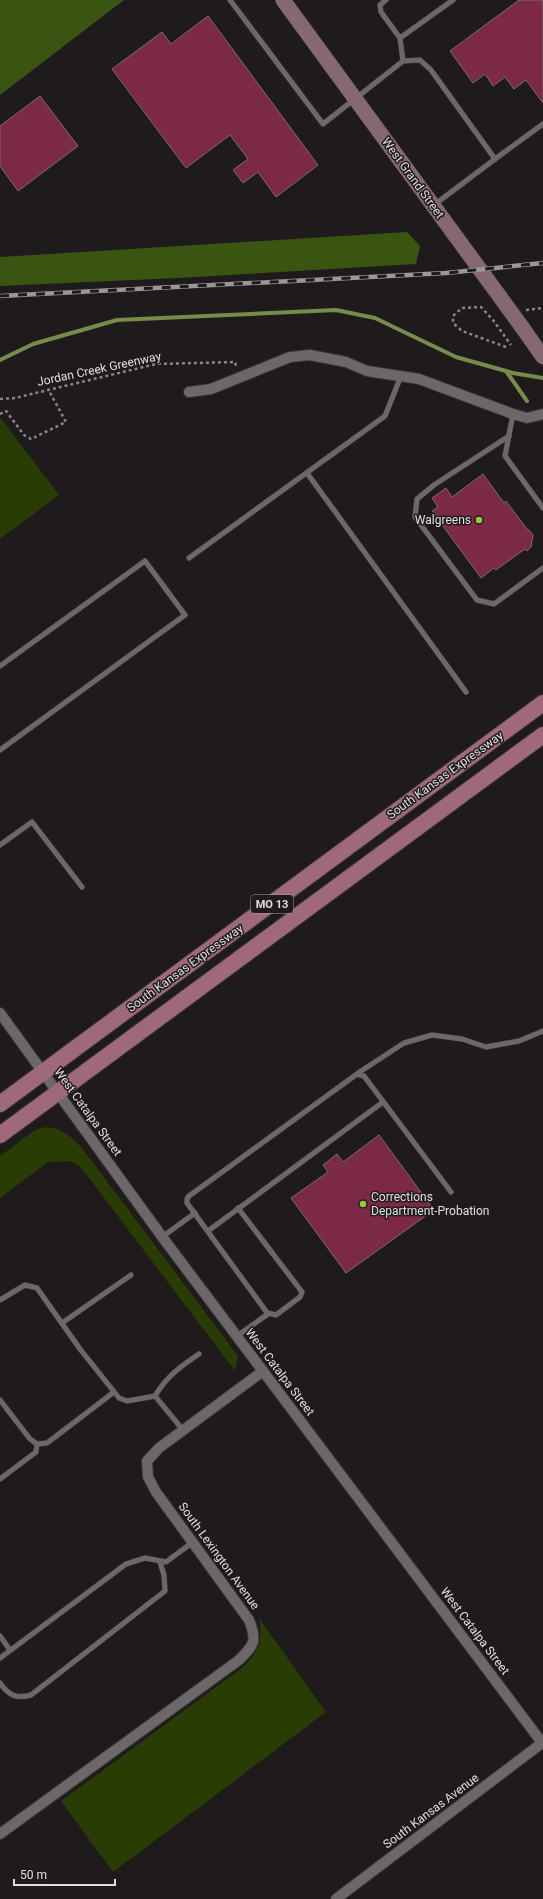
<svg xmlns="http://www.w3.org/2000/svg" width="543" height="1899" font-family="Roboto,sans-serif">
<rect width="100%" height="100%" fill="#1f1b1c"/>
<g fill="#283c04">
<polygon points="0,417 59,495 0,539"/>
<path d="M46,1127C63,1128 71,1137 82,1148L238,1356L235,1371L80,1166L69,1161L48,1162L0,1198V1156L35,1130Z"/>
<path d="M259,1618L326,1712L113,1872L61,1801L242,1668C260,1650 263,1642 259,1618Z"/>
</g>
<g fill="#3a5411">
<polygon points="0,0 124,0 0,95"/>
<polygon points="407,232 420,246 416,264 178,278 0,286 0,257"/>
</g>
<g fill="none" stroke-linecap="round" stroke-linejoin="round">
<g stroke="#768c4a" stroke-width="4">
<polyline points="0,360 33,344 117,320 336,310 375,318 456,357 513,373 543,378"/>
<polyline points="506,371 527,401"/>
</g>
</g>
<g fill="#7c2847" stroke="#736e6f">
<polygon points="519,0 543,0 543,103 526,80 514,89 505,77 493,86 485,74 473,83 450,51"/>
<polygon points="208,16 318,165 276,197 258,172 243,183 233,170 248,159 230,135 186,168 112,69 162,32 171,44"/>
<polygon points="40,96 78,146 18,191 0,166 0,126"/>
<polygon points="483,474 504,503 506,501 527,529 529,530 533,535 531,547 527,551 525,549 496,570 494,568 481,578 432,511 438,507 432,498 446,488 452,497"/>
<polygon points="379,1135 434,1210 346,1273 291,1198 328,1172 323,1165 337,1154 343,1162"/>
</g>
<g fill="none" stroke-linecap="round" stroke-linejoin="round">
<defs>
<g id="service">
<polyline points="230,0 323,124 403,61 420,60 431,70 495,159 434,205"/>
<polyline points="386,0 380,5 381,12 400,38 403,61"/>
<polyline points="400,38 453,0"/>
<polyline points="495,159 543,124"/>
<polyline points="513,414 505,456 543,508"/>
<polyline points="509,436 434,485 417,499 415,517 477,600 494,604 543,568"/>
<polyline points="307,473 466,692"/>
<polyline points="189,558 385,416 401,376"/>
<polyline points="0,666 145,561 185,615 0,750"/>
<polyline points="0,845 32,822 82,887"/>
<polyline points="358,1073 404,1043 432,1035 462,1039 486,1047 519,1041 543,1031"/>
<polyline points="238,1208 302,1292 300,1297 276,1315 268,1313"/>
<polyline points="208,1231 383,1102"/>
<polyline points="162,1237 195,1213"/>
<polyline points="0,1300 25,1285 37,1288 80,1349 119,1398 127,1401 155,1396 183,1430"/>
<polyline points="62,1323 131,1275"/>
<polyline points="237,1336 268,1314 187,1203 187,1199 189,1196 357,1074 364,1076 451,1192"/>
<path d="M155,1396C166,1377 181,1366 199,1354"/>
<polyline points="0,1400 30,1439 37,1444 47,1443 55,1437 114,1392"/>
<polyline points="0,1479 36,1452 37,1444"/>
<polyline points="0,1636 10,1650"/>
<polyline points="0,1658 126,1564 145,1558 166,1562 193,1542"/>
<path d="M0,1683C9,1696 17,1699 31,1695L165,1591L164,1575L160,1562"/>
</g>
<g id="minor">
<polyline points="189,392 211,389 290,357 310,355 346,362 367,371 419,379 513,414 527,418 543,414"/>
<polyline points="0,1013 163,1238 543,1744"/>
<path d="M0,1834L239,1660C255,1644 257,1641 249,1620L156,1492L148,1477L147,1461L159,1448L263,1371"/>
<polyline points="336,1899 542,1743"/>
</g>
<polyline id="secondary" points="283,0 522,327"/>
<g id="primary">
<polyline points="0,1104 543,703"/>
<polyline points="0,1135 543,735"/>
</g>
</defs>
<use href="#service" stroke="#393636" stroke-width="6"/>
<use href="#minor" stroke="#393636" stroke-width="12"/>
<use href="#secondary" stroke="#393636" stroke-width="16"/>
<use href="#primary" stroke="#393636" stroke-width="18"/>
<g stroke="#898686" stroke-width="2.5" stroke-dasharray="3 3" stroke-linecap="butt">
<polyline points="526,310 543,308"/>
<polyline points="506,347 462,331 453,323 453,316 462,308 481,307 493,320 511,345"/>
<polyline points="0,399 15,398 156,364 235,362 236,366"/>
<polyline points="0,414 6,411 24,435 31,439 66,422 48,389"/>
</g>
<use href="#service" stroke="#6c6768" stroke-width="5"/>
<use href="#minor" stroke="#6c6768" stroke-width="10"/>
<use href="#secondary" stroke="#866871" stroke-width="15"/>
<use href="#primary" stroke="#a0697b" stroke-width="16"/>
<defs>
<polyline id="rail" points="0,296 446,273 543,263"/>
</defs>
<use href="#rail" stroke="#9a9797" stroke-width="4.5"/>
<use href="#rail" stroke="#1f1b1c" stroke-width="3" stroke-dasharray="9" stroke-linecap="butt"/>
<defs>
<polyline id="secondary-bridge" points="522,327 543,357"/>
</defs>
<use href="#secondary-bridge" stroke="#393636" stroke-width="16" stroke-linecap="butt"/>
<use href="#secondary-bridge" stroke="#866871" stroke-width="15"/>
</g>
<g fill="#94cc3c" stroke="#1f1b1c" stroke-width="1.5">
<circle cx="479" cy="520" r="4"/>
<circle cx="363" cy="1204" r="4"/>
</g>
<g text-anchor="middle" dominant-baseline="central" stroke-width="3" stroke-linejoin="round" paint-order="stroke">
<rect fill="#1f1b1c" stroke="#a7a4a4" stroke-width="1" x="251" y="895" width="42" height="18" rx="3"/>
<g font-size="11" font-weight="bold" fill="#e1dede">
<text x="272" y="904">MO 13</text>
</g>
<g font-size="12" fill="#e1dede" stroke="#1f1b1c">
<text transform="translate(413 178) rotate(54)">West Grand Street</text>
<text transform="translate(99 369) rotate(-12)">Jordan Creek Greenway</text>
<text transform="translate(445 775) rotate(-36)">South Kansas Expressway</text>
<text transform="translate(185 968) rotate(-36)">South Kansas Expressway</text>
<text transform="translate(88 1112) rotate(54)">West Catalpa Street</text>
<text transform="translate(280 1372) rotate(53)">West Catalpa Street</text>
<text transform="translate(219 1556) rotate(54)">South Lexington Avenue</text>
<text transform="translate(475 1631) rotate(53)">West Catalpa Street</text>
<text transform="translate(431 1811) rotate(-37)">South Kansas Avenue</text>
</g>
<g font-size="12" fill="#e1dede" stroke="#1f1b1c" text-anchor="end">
<text x="471" y="520">Walgreens</text>
<text x="371" y="1197" text-anchor="start">Corrections<tspan x="371" dy="14">Department-Probation</tspan></text>
</g>
</g>
<path d="M14 1879v6h101v-6" fill="none" stroke="#e1dede" stroke-width="2"/>
<text x="20" y="1879" font-size="12" fill="#e1dede" stroke="#1f1b1c" stroke-width="3" paint-order="stroke">50 m</text>
</svg>
